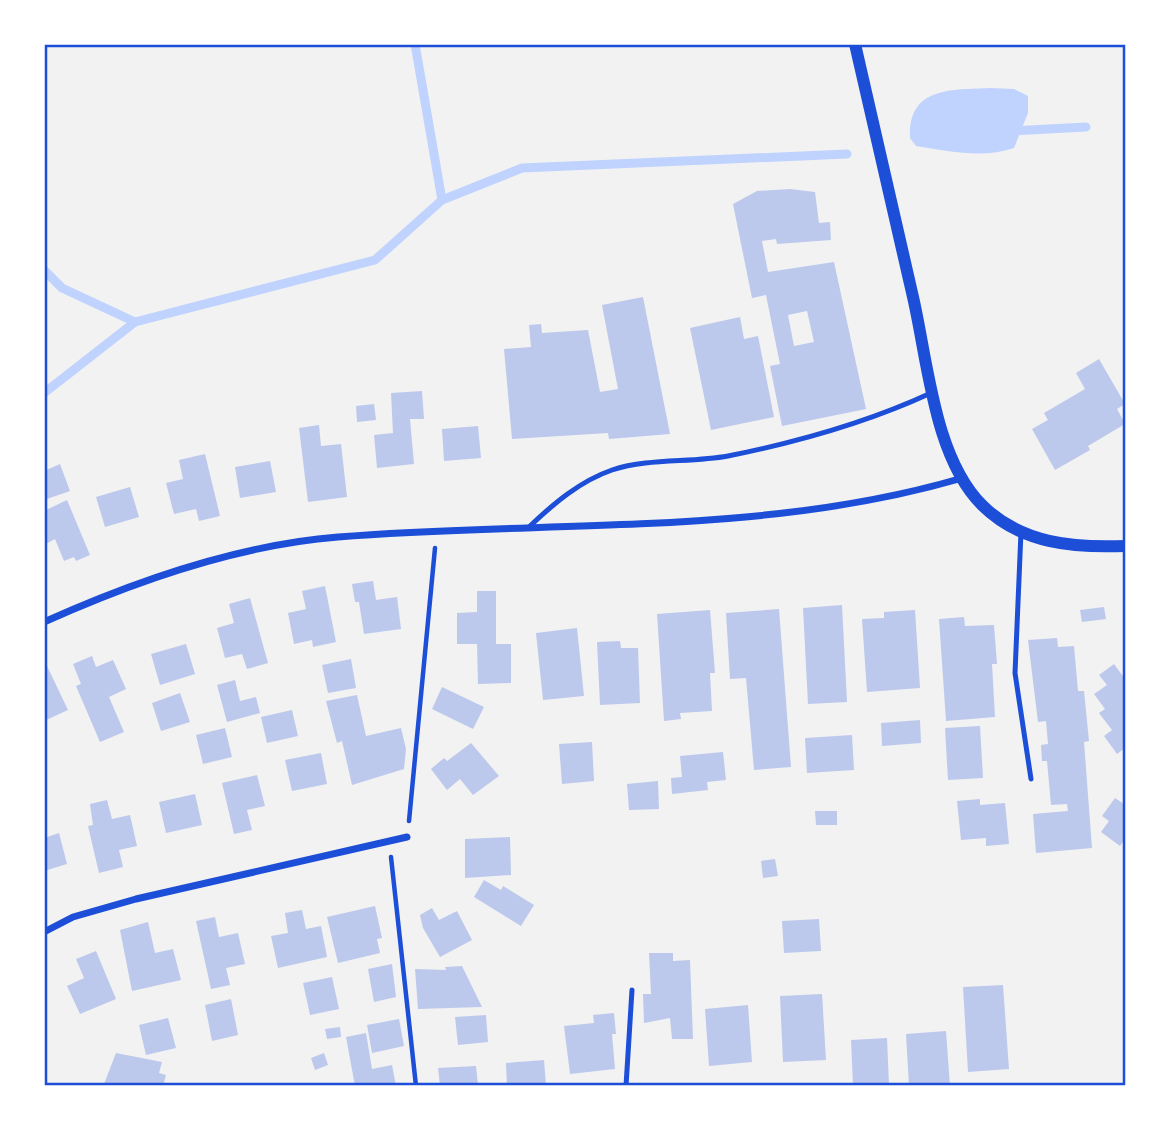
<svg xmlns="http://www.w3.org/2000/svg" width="1169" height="1130" font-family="'Times New Roman',serif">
<rect width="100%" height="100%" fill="#f2f2f2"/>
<path fill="#bfd3fe" d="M990,88L1014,89L1028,96V113L1014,148C983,159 948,151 916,146L910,138C908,86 952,90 990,88Z"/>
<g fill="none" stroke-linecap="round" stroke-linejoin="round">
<g stroke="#bfd3fe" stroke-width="9">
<polyline points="415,44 442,200"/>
<polyline points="1013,131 1086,127"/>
<polyline points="44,270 62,288 135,322 375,260 442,200 522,168 847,154"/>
<polyline points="44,393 135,322"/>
</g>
</g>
<g fill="#bdc9ec" fill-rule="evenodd">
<path d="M790,189L815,192L819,223L830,222L831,240L777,244L776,239L762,241L768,272L834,262L866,409L782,426L770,366L780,364L766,295L752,298L733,204L757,191ZM807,311L814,342L794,346L788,315Z"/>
<polygon points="643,297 670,434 609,439 608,433 512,439 504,349 531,347 529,325 541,324 542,333 588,330 600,392 618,389 602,305"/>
<polygon points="740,317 744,339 758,336 774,417 711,430 690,328"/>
<polygon points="1099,359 1125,404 1117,409 1125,424 1088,446 1090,450 1055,470 1032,429 1048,420 1044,413 1085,389 1076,373"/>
<polygon points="422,391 424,419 410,419 414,464 377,468 374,435 393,433 391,393"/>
<polygon points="374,404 376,420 357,422 356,406"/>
<polygon points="319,425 321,446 341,444 347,497 308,502 299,428"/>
<polygon points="478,426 481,458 444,461 442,429"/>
<polygon points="205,454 220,516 199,521 196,509 174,514 166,483 183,479 179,460"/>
<polygon points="270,461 276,492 240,498 235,467"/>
<polygon points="60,464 70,491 44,500 44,471"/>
<polygon points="130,487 139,517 105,527 96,497"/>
<polygon points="67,500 90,555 76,561 74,557 64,561 55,539 44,545 44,511"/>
<polygon points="373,581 376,600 397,597 401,629 364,634 359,602 355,602 352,584"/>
<polygon points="325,586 336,642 313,647 312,640 294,644 288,613 306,609 302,591"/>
<polygon points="477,591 496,591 496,644 511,644 511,683 478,684 477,644 457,644 457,613 477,612"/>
<polygon points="250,598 268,663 247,669 242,654 225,658 217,628 234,623 229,604"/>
<polygon points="842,605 847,702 808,704 803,608"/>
<polygon points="1104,607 1106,619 1082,622 1080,610"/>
<polygon points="779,609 791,767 754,770 746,678 730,679 726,613"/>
<polygon points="710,610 715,673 710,673 712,711 680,713 681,719 664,721 657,614"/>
<polygon points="915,610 920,688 867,692 862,619 884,618 884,612"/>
<polygon points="964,617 965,626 994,625 997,664 992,664 995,717 946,721 939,619"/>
<polygon points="577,628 584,696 543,700 536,633"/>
<polygon points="1057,638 1058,647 1074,646 1078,691 1084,691 1089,741 1084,742 1092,848 1036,853 1033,814 1068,811 1067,804 1051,805 1047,761 1042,761 1041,745 1048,744 1046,721 1038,722 1028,640"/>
<polygon points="620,641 621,648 638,648 640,703 600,705 597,642"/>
<polygon points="186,644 195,674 160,685 151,654"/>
<polygon points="92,656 96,667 113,660 126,689 109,697 124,732 100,742 76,686 81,684 73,664"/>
<polygon points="351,659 356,688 328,693 322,665"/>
<polygon points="1114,664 1125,679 1125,748 1117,754 1104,736 1112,730 1099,713 1105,709 1094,694 1107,685 1099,675"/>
<polygon points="47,666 68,710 44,721 44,668"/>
<polygon points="235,680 240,701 256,697 260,713 227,722 217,685"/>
<polygon points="442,687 484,707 473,729 432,709"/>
<polygon points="180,693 190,722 161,731 152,703"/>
<polygon points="357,695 366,736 401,728 406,749 404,769 352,785 342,741 337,743 326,701"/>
<polygon points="292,710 298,736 267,743 261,717"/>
<polygon points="920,720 921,743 882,746 881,723"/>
<polygon points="980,726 983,778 948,780 945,728"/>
<polygon points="225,728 232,757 203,764 196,735"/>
<polygon points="852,735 854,770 807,773 805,738"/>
<polygon points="592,742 594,781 562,784 559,744"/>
<polygon points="471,743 499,776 473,795 460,779 447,790 431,769 444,758 447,761"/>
<polygon points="723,752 726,780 707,782 708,790 672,794 671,778 682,777 680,756"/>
<polygon points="321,753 327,784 292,791 285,760"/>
<polygon points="257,775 265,806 247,810 252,830 234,834 222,783"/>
<polygon points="658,781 659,809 629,810 627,784"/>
<polygon points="195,794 202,825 166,833 159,802"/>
<polygon points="1115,798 1124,804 1125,802 1125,839 1120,846 1101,832 1109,821 1102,816"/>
<polygon points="980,799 980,805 1005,803 1009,844 986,846 986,838 961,840 957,801"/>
<polygon points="107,800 112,819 130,815 137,846 119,850 123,867 99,873 88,826 93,825 90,804"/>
<polygon points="815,811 837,811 837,825 816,825"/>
<polygon points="59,833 67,864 44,871 44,838"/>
<polygon points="510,837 511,875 465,878 465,839"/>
<polygon points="775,859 778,876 763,878 761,861"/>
<polygon points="484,880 501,890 503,886 534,905 521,926 474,897"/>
<polygon points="375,906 382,938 377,939 380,953 338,963 327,917"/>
<polygon points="432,908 439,920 457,911 472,940 440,957 423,928 420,915"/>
<polygon points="302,910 306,929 321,926 327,957 278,968 271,936 288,933 285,913"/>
<polygon points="215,917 219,937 238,933 245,964 226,968 230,985 211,989 196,921"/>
<polygon points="819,919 821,951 784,953 782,921"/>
<polygon points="148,922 155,953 173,949 181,980 132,991 120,930"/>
<polygon points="96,951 116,999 80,1014 67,986 84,978 76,959"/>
<polygon points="649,953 673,953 673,961 690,960 693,1039 672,1039 670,1018 644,1023 643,994 651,994"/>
<polygon points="392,964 396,997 374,1002 368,969"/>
<polygon points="462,966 482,1007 418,1009 415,969 446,970 445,967"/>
<polygon points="332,977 339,1009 310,1015 303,983"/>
<polygon points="1003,985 1009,1069 968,1072 963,987"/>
<polygon points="822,994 826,1060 783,1062 780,996"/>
<polygon points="231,999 238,1035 212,1041 205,1005"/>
<polygon points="748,1005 752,1062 709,1066 705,1009"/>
<polygon points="614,1013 616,1034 612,1034 615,1069 570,1074 564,1026 594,1023 593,1015"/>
<polygon points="486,1015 488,1042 458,1045 455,1017"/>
<polygon points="168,1018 176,1048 146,1055 139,1025"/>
<polygon points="399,1019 404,1046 372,1053 367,1025"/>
<polygon points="340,1027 341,1037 327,1039 325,1029"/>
<polygon points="946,1031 950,1086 909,1086 906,1034"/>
<polygon points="366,1033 372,1069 392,1065 396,1086 355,1086 346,1037"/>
<polygon points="887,1038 889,1085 853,1086 851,1040"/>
<polygon points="116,1053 162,1062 159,1073 166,1075 163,1086 104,1084"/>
<polygon points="324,1053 328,1065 315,1070 311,1058"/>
<polygon points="544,1060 546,1086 507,1086 506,1063"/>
<polygon points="476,1066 478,1086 440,1086 438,1068"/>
</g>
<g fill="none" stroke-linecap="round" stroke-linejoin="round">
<g stroke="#1d4ed8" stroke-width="4.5">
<polyline points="409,821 435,548"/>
<polyline points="391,857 416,1086"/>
</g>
<g stroke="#1d4ed8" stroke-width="5">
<path d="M529,527C553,504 580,481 612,470C649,458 690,463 728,456C798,442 866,423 931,393"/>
<polyline points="1021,532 1015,673 1031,779"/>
<polyline points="626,1086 632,990"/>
</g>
<g stroke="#1d4ed8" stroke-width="7">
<path d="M44,622C135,581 237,545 338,537C545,520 759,537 959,479"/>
<polyline points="44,932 73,917 136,899 407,837"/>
</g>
<path stroke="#1d4ed8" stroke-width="12" d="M855,44C874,128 894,213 913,297C928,362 934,457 982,505C1021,544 1074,548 1125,546"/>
</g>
<rect width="1169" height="1130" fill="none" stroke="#ffffff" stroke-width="91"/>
<rect x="46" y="46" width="1078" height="1038" fill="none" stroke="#1d4ed8" stroke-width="2.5"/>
</svg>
